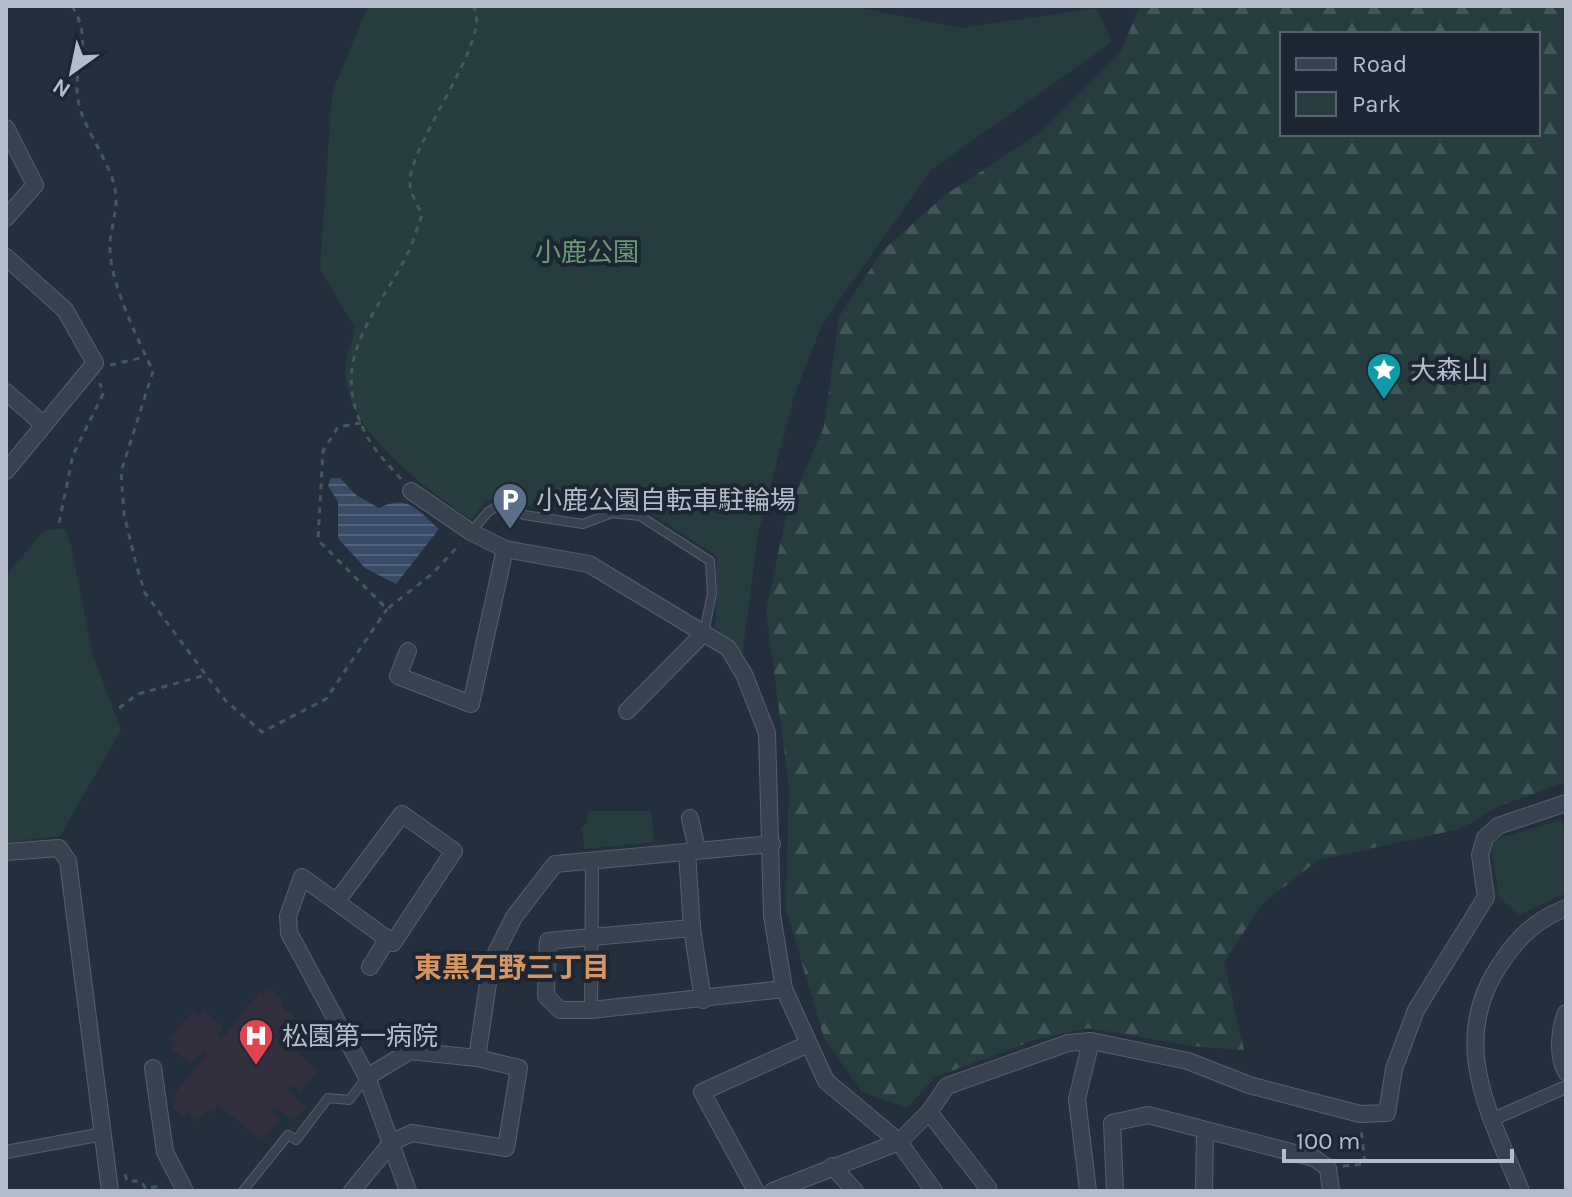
<svg xmlns="http://www.w3.org/2000/svg" width="1572" height="1197" font-family="Karla,'Noto Sans JP',sans-serif">
<defs>
<pattern id="forest-firs" width="22" height="20" patternUnits="userSpaceOnUse" patternTransform="scale(2)"><rect width="22" height="20" fill="#263c3f"/><path d="M5 1l3.5 6h-7zM16 11l3.5 6h-7z" fill="#435659"/></pattern>
<pattern id="water-rules" width="6" height="5" patternUnits="userSpaceOnUse" patternTransform="scale(2)"><rect width="6" height="5" fill="#394c67"/><path d="M0 2.5h6" fill="none" stroke="#53647b"/></pattern>
</defs>
<rect width="100%" height="100%" fill="#242f3e"/>
<polygon fill="#32303f" points="269,988 284,1001 281,1006 294,1017 278,1037 318,1070 301,1092 292,1085 287,1091 306,1107 294,1121 275,1106 270,1111 280,1119 262,1141 218,1105 212,1113 207,1110 198,1121 187,1112 183,1117 172,1107 177,1101 172,1097 208,1053 203,1050 191,1064 171,1048 175,1043 170,1039 193,1011 198,1016 203,1010 224,1027 217,1035 222,1039 260,992 264,994"/>
<path fill="url(#forest-firs)" fill-rule="evenodd" d="M1140,6H1566V782L1500,806L1460,829L1318,860L1261,905L1224,963L1244,1050L1192,1046L1088,1028L1040,1038L935,1077L907,1108L862,1092L824,1038L786,909L789,786L766,610L787,513L824,426L839,317L883,250L945,195L1040,133L1120,53ZM1282,34H1538V134H1282Z"/>
<g fill="#263c3f">
<path d="M368,6H851L961,28L1097,8L1112,42L931,170L822,325L794,396L758,534L742,656L715,627L717,556L640,506L617,503L580,513L526,506L509,497L486,501L471,520C425,486 346,434 345,371C345,358 352,341 355,328L320,269L332,93Z"/>
<polygon points="65,528 71,546 92,653 121,730 60,836 6,842 6,575 44,531"/>
<polygon points="589,811 651,811 654,842 585,849 581,827 586,825"/>
<polygon points="1561,820 1566,836 1566,893 1519,915 1499,897 1491,846 1502,837"/>
</g>
<path fill="url(#water-rules)" d="M331,478H340L356,495L379,508C409,493 417,511 439,529L396,584L365,568L338,538V501L328,486Z"/>
<g fill="none" stroke-linecap="round" stroke-linejoin="round">
<defs>
<g id="service">
<polyline points="472,531 488,512 502,503 524,515 583,524 612,513 640,516 710,561 712,593 704,633"/>
<polyline points="243,1191 288,1135 296,1140 328,1098 349,1100 367,1077"/>
</g>
<g id="pedestrian">
<polyline points="591,1010 592,861"/>
<polyline points="1493,1119 1566,1087"/>
<polyline points="6,1152 103,1134"/>
</g>
<g id="minor">
<polyline points="6,128 35,185 6,218"/>
<polyline points="6,257 65,310 95,363 6,471"/>
<polyline points="6,392 44,425"/>
<polyline points="411,491 471,532 505,549 589,564 728,648 744,674 767,733 772,915 784,989 826,1081 899,1142 934,1191"/>
<polyline points="408,651 398,676 471,704 505,549"/>
<polyline points="627,711 704,633"/>
<polyline points="690,818 697,849"/>
<polyline points="6,852 59,848 68,861 110,1191"/>
<polyline points="687,852 692,928 703,1000"/>
<polyline points="337,901 402,814 454,851 393,943 302,877 288,916 289,933 367,1077 408,1191"/>
<polyline points="692,928 548,941 546,996 560,1010 591,1010 784,989"/>
<polyline points="370,967 387,940"/>
<path d="M1566,1013C1559,1031 1557,1055 1566,1072"/>
<polyline points="477,1058 491,963 514,917 555,864 772,844"/>
<polyline points="153,1068 165,1152 185,1191"/>
<polyline points="929,1112 988,1188"/>
<polyline points="832,1166 855,1191"/>
<polyline points="352,1191 392,1142 412,1133 506,1148 519,1068 477,1058 410,1051 367,1077"/>
<polyline points="756,1191 702,1092 806,1045"/>
<polyline points="773,1191 899,1142 929,1112 947,1086 1068,1043 1091,1041 1188,1061 1249,1085 1360,1114 1387,1113 1394,1069 1416,1010 1486,897 1480,855 1485,838 1498,826 1566,803"/>
<polyline points="1088,1191 1077,1099 1091,1041"/>
<polyline points="1115,1191 1112,1123 1148,1115 1314,1158 1328,1168 1331,1191"/>
<polyline points="1204,1191 1205,1132"/>
<path d="M1521,1191C1490,1114 1447,1041 1501,963C1519,936 1536,920 1566,908"/>
</g>
</defs>
<use href="#service" stroke="#565f6c" stroke-width="10"/>
<use href="#pedestrian" stroke="#565f6c" stroke-width="14"/>
<use href="#minor" stroke="#565f6c" stroke-width="18"/>
<g stroke="#44595c" stroke-width="3" stroke-dasharray="6 6" stroke-linecap="butt">
<path d="M72,6C95,43 72,63 78,100C83,130 114,166 116,196C117,214 109,232 110,251C111,284 138,340 153,371L121,472L124,514L136,564L145,593L206,675L226,701L262,732L326,699L387,609"/>
<polyline points="110,365 145,357"/>
<polyline points="361,423 338,427 323,451 318,540 387,609 432,574 460,544"/>
<path d="M401,479C389,465 375,452 367,436C326,361 375,317 407,255C413,243 417,228 422,215C418,205 409,192 410,181C411,141 495,35 473,6"/>
<polyline points="59,523 73,455 103,394 100,383"/>
<polyline points="119,708 138,694 206,675"/>
<polyline points="1343,1166 1365,1164 1361,1129"/>
<polyline points="125,1174 127,1181 141,1181 146,1189 163,1185"/>
</g>
<use href="#service" stroke="#38414e" stroke-width="8"/>
<use href="#pedestrian" stroke="#38414e" stroke-width="12"/>
<use href="#minor" stroke="#38414e" stroke-width="16"/>
</g>
<defs>
<symbol id="sight-pin" viewBox="-11 -11 22 30"><path d="M0 17L-7.5 6A9.5 9.5 0 1 1 7.5 6Z" fill="#0f9aa8" stroke="#1d2633"/><path d="M0-6L1.8-2.2L6-1.7L2.9 1.2L3.7 5.4L0 3.3L-3.7 5.4L-2.9 1.2L-6-1.7L-1.8-2.2Z" fill="#fff"/></symbol>
<symbol id="parking-pin" viewBox="-11 -11 22 30"><path d="M0 17L-7.5 6A9.5 9.5 0 1 1 7.5 6Z" fill="#5c6f8a" stroke="#1d2633"/><path d="M-3.5-5.5H1a3.5 3.5 0 0 1 0 7H-1V5.5H-3.5ZM-1-3.4V-.6H.8a1.4 1.4 0 0 0 0-2.8Z" fill="#fff"/></symbol>
<symbol id="hospital-pin" viewBox="-11 -11 22 30"><path d="M0 17L-7.5 6A9.5 9.5 0 1 1 7.5 6Z" fill="#e0444e" stroke="#1d2633"/><path d="M-5-5h3v3.5h4V-5h3V5h-3V1.5h-4V5h-3Z" fill="#fff"/></symbol>
</defs>
<g fill-rule="evenodd">
<use href="#sight-pin" x="1364" y="350" width="40" height="54"/>
<use href="#parking-pin" x="490" y="480" width="40" height="54"/>
<use href="#hospital-pin" x="236" y="1016" width="40" height="54"/>
</g>
<g text-anchor="middle" dominant-baseline="central" stroke-width="8" stroke-linejoin="round" paint-order="stroke">
<g font-size="26" fill="#6b9a76" stroke="#1d2633">
<text x="587" y="252">小鹿公園</text>
</g>
<g font-size="26" fill="#b4bcc9" stroke="#1d2633" text-anchor="start">
<text x="1410" y="370">大森山</text>
<text x="536" y="500">小鹿公園自転車駐輪場</text>
<text x="282" y="1036">松園第一病院</text>
</g>
<g font-size="28" font-weight="bold" fill="#d59563" stroke="#1d2633">
<text x="512" y="967">東黒石野三丁目</text>
</g>
</g>
<rect width="1572" height="1197" fill="none" stroke="#b4bcc9" stroke-width="16"/>
<rect x="1280" y="32" width="260" height="104" fill="#1d2633" stroke="#59626f" stroke-width="2"/>
<rect x="1296" y="58" width="40" height="12" fill="#38414e" stroke="#59626f" stroke-width="2"/>
<text x="1352" y="72" font-size="24" fill="#b4bcc9">Road</text>
<rect x="1296" y="92" width="40" height="24" fill="#263c3f" stroke="#59626f" stroke-width="2"/>
<text x="1352" y="112" font-size="24" fill="#b4bcc9">Park</text>
<g transform="translate(72 72) rotate(213)" stroke="#1d2633" stroke-width="6" paint-order="stroke">
<path d="M0-6L14 30L0 20L-14 30Z" fill="#b4bcc9"/>
<text y="-12" font-size="22" font-weight="bold" text-anchor="middle" fill="#b4bcc9">N</text>
</g>
<path d="M1284 1149v12h228v-12" fill="none" stroke="#b4bcc9" stroke-width="4"/>
<text x="1296" y="1149" font-size="24" fill="#b4bcc9" stroke="#1d2633" stroke-width="6" paint-order="stroke">100 m</text>
</svg>
